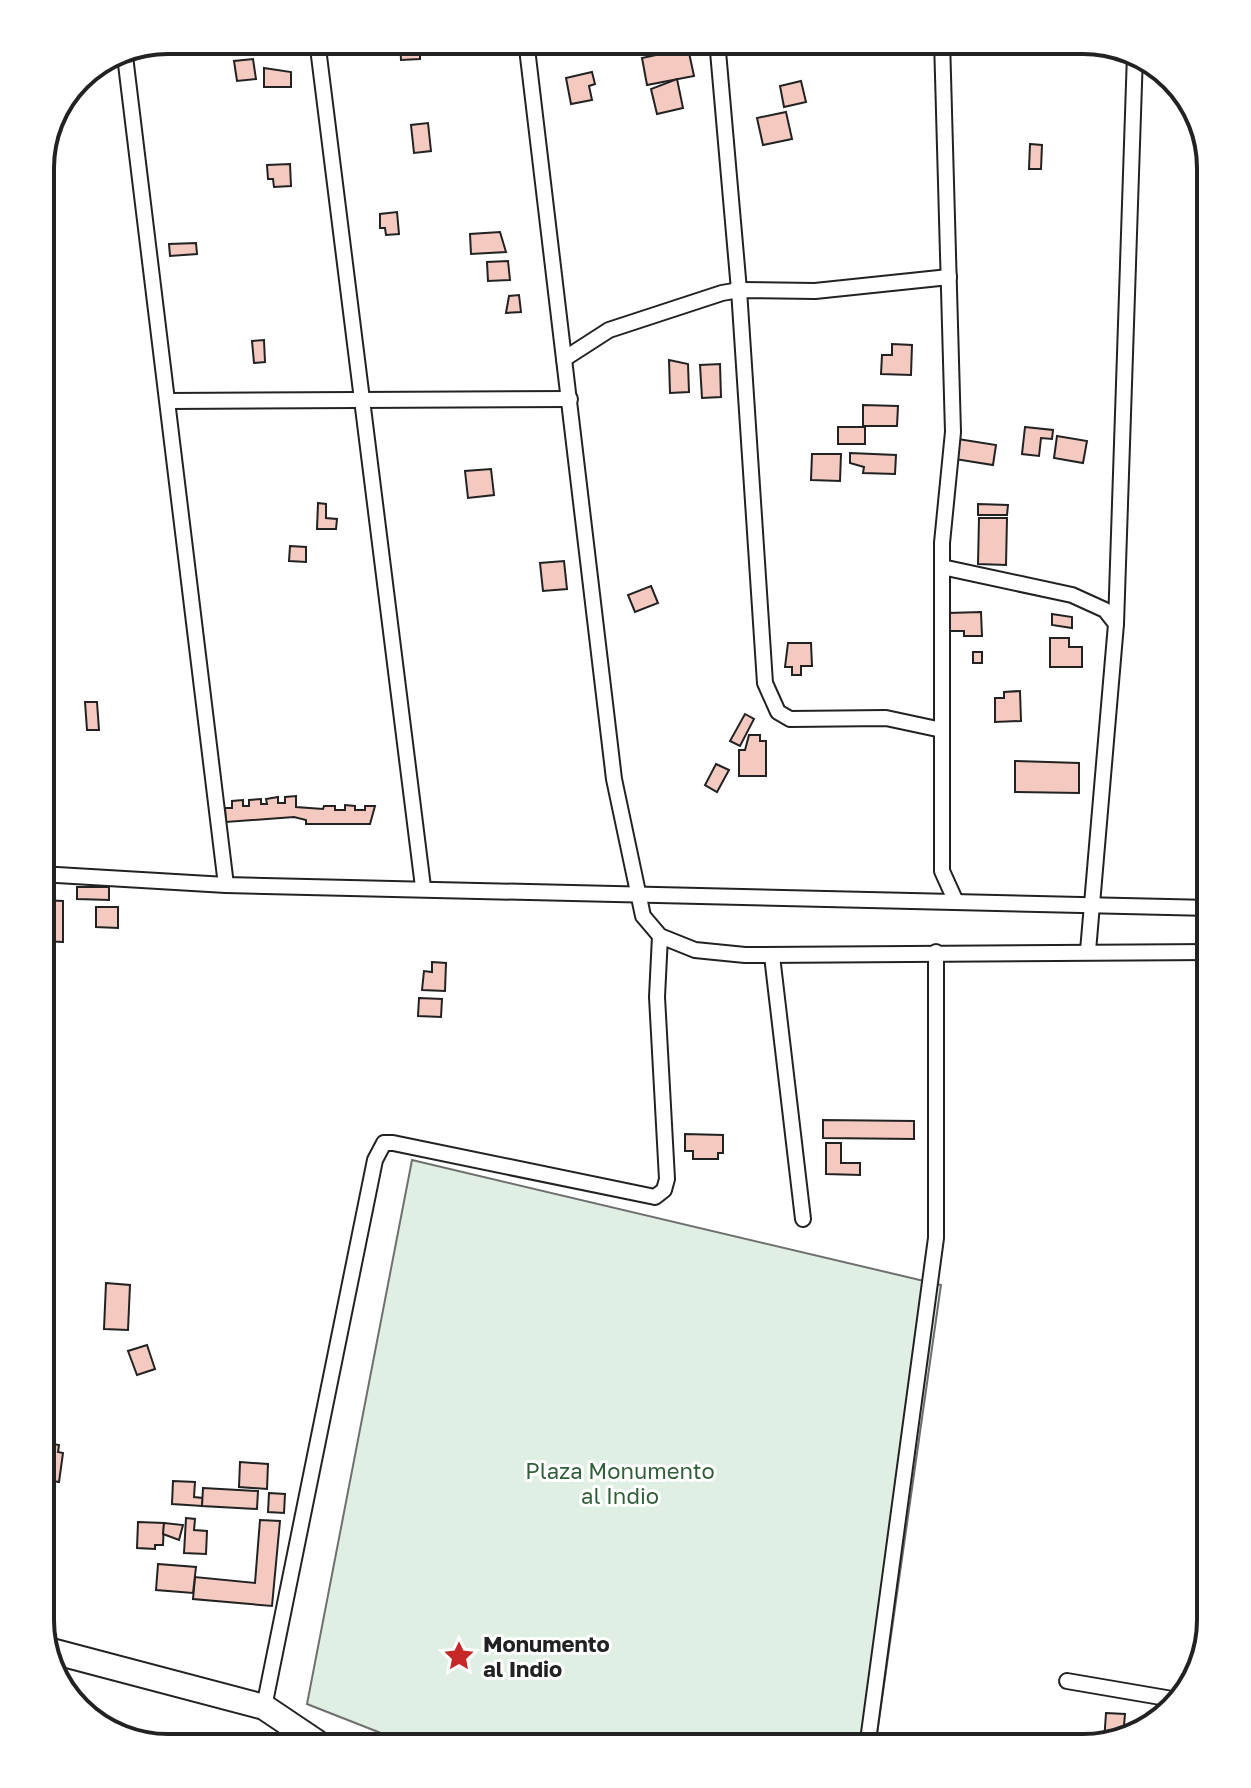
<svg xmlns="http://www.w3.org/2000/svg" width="1251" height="1788" font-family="'Golos Text',sans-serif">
<rect width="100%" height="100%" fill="#fff"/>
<polygon fill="#e0efe3" stroke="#6f6f6f" stroke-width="2" points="412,1160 941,1285 875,1748 419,1748 307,1704"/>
<g fill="#f3c9c0" stroke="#222" stroke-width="2">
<polygon points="333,40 349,40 349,51 333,52"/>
<polygon points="400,40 428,40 428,46 420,46 420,59 401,60"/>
<polygon points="771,40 800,40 801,47 773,52"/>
<polygon points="806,41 816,41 816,54 805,54"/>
<polygon points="688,48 694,76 647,85 642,58"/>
<polygon points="253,59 256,79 237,81 234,61"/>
<polygon points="264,68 291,72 291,87 264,87"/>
<polygon points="592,72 595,84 589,86 592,100 571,104 566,78"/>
<polygon points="677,79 683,108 657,114 651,89"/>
<polygon points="801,81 806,102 784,107 780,86"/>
<polygon points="786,112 792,139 763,145 757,118"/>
<polygon points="428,123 431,151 414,153 411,125"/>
<polygon points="1030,144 1042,145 1041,169 1029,169"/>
<polygon points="290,164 291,186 274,187 273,179 268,179 267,165"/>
<polygon points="397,212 399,234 386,235 385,228 380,228 380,214"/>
<polygon points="500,232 506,252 471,254 470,234"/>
<polygon points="196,243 197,254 170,256 169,244"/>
<polygon points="508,261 510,280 488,281 487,262"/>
<polygon points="519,295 521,312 506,313 509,296"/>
<polygon points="264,340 265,362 254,363 252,341"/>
<polygon points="892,344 912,345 911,375 881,374 882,355 892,355"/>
<polygon points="669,360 688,364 689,392 670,393"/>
<polygon points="720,364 721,397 702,398 700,365"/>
<polygon points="863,405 898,406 897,426 863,426"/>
<rect x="838" y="427" width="27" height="17"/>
<polygon points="1025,427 1053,430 1052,439 1041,438 1039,456 1022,454"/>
<polygon points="1057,436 1087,441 1083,463 1054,458"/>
<polygon points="958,439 996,445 993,465 955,459"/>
<polygon points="850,453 896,455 895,474 863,473 864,467 850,463"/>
<polygon points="812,454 841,454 840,481 811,480"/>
<polygon points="491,469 494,495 468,498 465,471"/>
<polygon points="318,503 326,504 326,518 337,519 336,529 317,529"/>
<polygon points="978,504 1008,505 1007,515 978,515"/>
<polygon points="979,518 1007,518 1006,565 978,564"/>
<polygon points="290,546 306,547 306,562 289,561"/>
<polygon points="564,561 567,589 543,591 540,563"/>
<polygon points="651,586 658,603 635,612 628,595"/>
<polygon points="981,612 982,636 964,636 964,631 948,631 948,613"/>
<polygon points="1052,614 1072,617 1072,628 1052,625"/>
<polygon points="1050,638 1069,638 1069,647 1082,647 1082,667 1050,667"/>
<polygon points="788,643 811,643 812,666 801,666 801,675 792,675 792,667 785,667"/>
<rect x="973" y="652" width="9" height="11"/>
<polygon points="1020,691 1021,721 995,722 995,698 1004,698 1004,692"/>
<polygon points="85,702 97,702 99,730 87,730"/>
<polygon points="745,714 754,719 740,746 730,741"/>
<polygon points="749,735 760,735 760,741 766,741 766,776 739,776 739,750 745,750"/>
<polygon points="1015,761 1079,763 1079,793 1015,792"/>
<polygon points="716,764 729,770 717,792 705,785"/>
<polygon points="296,796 296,807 323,809 324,806 335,806 335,810 345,810 345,805 355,806 355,810 365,810 365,806 375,806 370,824 306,824 306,820 294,817 226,822 225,808 232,808 232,801 243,800 243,806 249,806 249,800 261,799 261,804 267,804 266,799 278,797 278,803 285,803 285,797"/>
<polygon points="77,887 109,887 109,900 77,899"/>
<polygon points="40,900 63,901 63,942 40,941"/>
<polygon points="96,907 118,907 118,928 96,927"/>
<polygon points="432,962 446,963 445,991 422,990 424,971 432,972"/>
<polygon points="419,998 442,999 441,1017 418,1016"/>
<polygon points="823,1120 914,1121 914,1139 823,1138"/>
<polygon points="685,1134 723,1135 723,1153 718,1153 718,1159 693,1159 693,1151 685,1151"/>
<polygon points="826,1143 841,1143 841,1163 860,1163 860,1175 826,1174"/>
<polygon points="106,1283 130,1285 128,1330 104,1329"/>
<polygon points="147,1345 155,1369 137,1375 128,1351"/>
<polygon points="40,1442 59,1445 58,1452 63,1453 59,1482 40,1479"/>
<polygon points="240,1462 268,1464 267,1489 239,1487"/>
<polygon points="173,1481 195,1482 194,1497 203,1498 202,1506 172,1504"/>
<polygon points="203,1488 258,1491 257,1509 202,1506"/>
<polygon points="269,1493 285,1494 284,1513 268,1512"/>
<polygon points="186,1518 195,1519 194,1530 207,1531 206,1554 184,1553"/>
<polygon points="260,1520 280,1521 272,1606 193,1599 195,1577 255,1583"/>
<polygon points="138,1522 164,1523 163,1545 155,1545 155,1549 137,1548"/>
<polygon points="164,1523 183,1525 179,1540 163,1534"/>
<polygon points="158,1564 196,1567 193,1593 156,1590"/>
<polygon points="1106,1713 1125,1714 1123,1737 1104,1742"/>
</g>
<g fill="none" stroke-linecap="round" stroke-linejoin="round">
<defs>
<g id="street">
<polyline points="317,40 423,887"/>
<polyline points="526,40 614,779 643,916 660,936 695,950 745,955 1211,952"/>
<polyline points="717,40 739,290 765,683 778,712 790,719 886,718 942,730"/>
<polyline points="942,40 953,432 942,543 942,871 956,902"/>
<polyline points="125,56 226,885"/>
<polyline points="564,359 609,330 722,293 739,290 815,291 949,277"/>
<polyline points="168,401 570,399"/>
<polyline points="942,567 1072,595 1105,610 1116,624 1088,951"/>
<polyline points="1116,624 1135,54"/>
<polyline points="40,874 226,885 1211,908"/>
<polyline points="772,956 803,1219"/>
<polyline points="1067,1681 1178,1700"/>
<polyline points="264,1707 375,1160 384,1143 393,1143 655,1197 664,1190 667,1179 657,997 660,936"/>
<polyline points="867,1748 936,1238 936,952"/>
</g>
<polyline id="highway" points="48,1650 264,1707 325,1748"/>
</defs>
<use href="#street" stroke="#222" stroke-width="18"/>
<use href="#highway" stroke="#222" stroke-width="28"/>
<use href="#street" stroke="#fff" stroke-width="14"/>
<use href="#highway" stroke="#fff" stroke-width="24"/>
</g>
<defs>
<symbol id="sight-bare" viewBox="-9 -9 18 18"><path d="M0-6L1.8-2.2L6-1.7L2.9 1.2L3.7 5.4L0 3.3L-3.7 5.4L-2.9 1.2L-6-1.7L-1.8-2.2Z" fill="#c62828" stroke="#fff" stroke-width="2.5" paint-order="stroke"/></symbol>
</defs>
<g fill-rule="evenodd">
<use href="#sight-bare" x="437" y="1634" width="44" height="44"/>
</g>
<g text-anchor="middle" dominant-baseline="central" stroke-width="6" stroke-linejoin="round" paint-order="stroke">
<g font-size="22" fill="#2f5e38" stroke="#fff">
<text x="620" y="1470">Plaza Monumento<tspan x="620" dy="25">al Indio</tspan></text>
</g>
<g font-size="22" font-weight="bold" fill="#222" stroke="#fff" text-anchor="start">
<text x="483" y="1643">Monumento<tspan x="483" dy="25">al Indio</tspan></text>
</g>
</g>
<path d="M0 0H1251V1788H0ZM168 54H1083A114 114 0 0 1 1197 168V1620A114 114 0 0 1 1083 1734H168A114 114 0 0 1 54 1620V168A114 114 0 0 1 168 54Z" fill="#fff" fill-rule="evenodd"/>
<path fill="none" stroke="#222" stroke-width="4" d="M168 54H1083A114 114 0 0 1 1197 168V1620A114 114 0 0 1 1083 1734H168A114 114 0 0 1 54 1620V168A114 114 0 0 1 168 54Z"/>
</svg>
